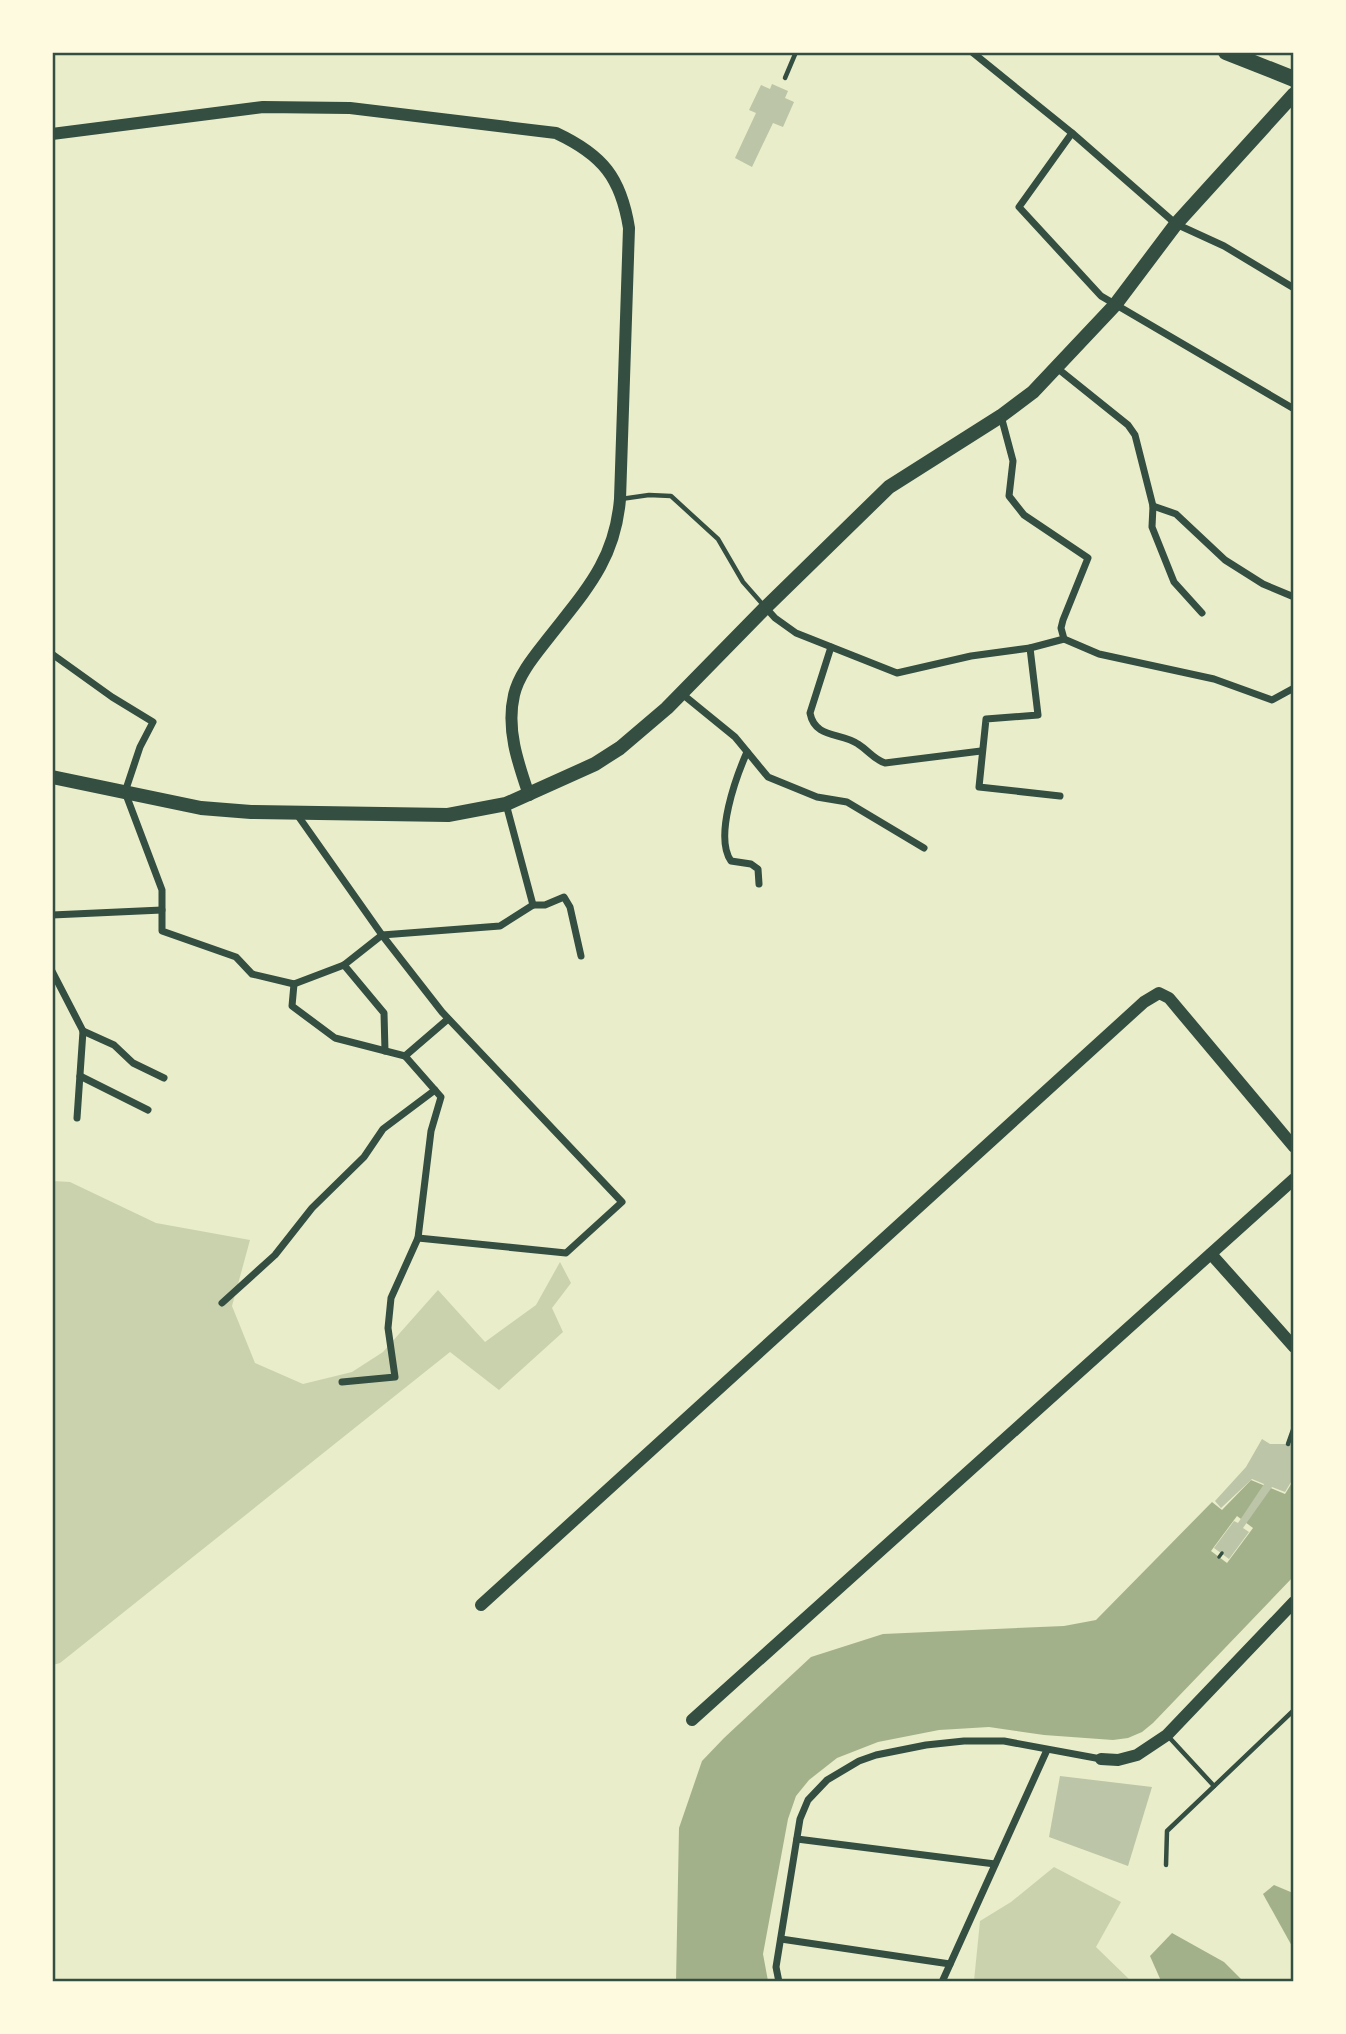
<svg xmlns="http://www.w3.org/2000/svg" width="1346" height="2034" font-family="'Golos Text',sans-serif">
<rect width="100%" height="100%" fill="#e9edc9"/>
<g fill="#cad2ad">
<polygon points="53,1181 70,1182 156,1223 250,1240 232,1306 255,1363 303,1384 352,1372 383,1352 438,1290 485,1342 536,1305 560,1262 571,1283 552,1308 563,1332 499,1390 450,1352 60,1663 53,1665"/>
<polygon points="1054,1867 1121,1902 1096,1947 1131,1981 974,1981 980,1921 1011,1902"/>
</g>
<g fill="#a3b18a">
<polygon points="1251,1480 1285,1494 1293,1481 1293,1577 1153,1723 1142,1732 1128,1738 1113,1740 1044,1735 989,1727 939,1730 878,1742 837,1758 809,1780 796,1796 788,1819 763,1954 768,1981 676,1982 679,1828 702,1761 724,1738 811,1657 883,1634 1064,1626 1096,1620 1212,1502 1222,1510"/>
<polygon points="1274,1885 1293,1893 1293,1948 1263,1894"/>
<polygon points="1172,1933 1224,1962 1243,1981 1161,1981 1150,1956"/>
</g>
<polygon fill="#e9edc9" points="1237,1516 1253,1528 1227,1563 1211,1551"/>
<g fill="#bcc5a7">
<polygon points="772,84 788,91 785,98 794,102 783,127 773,123 752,167 735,158 756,113 749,110 761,85 770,89"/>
<polygon points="1262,1439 1270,1444 1294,1444 1294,1477 1285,1492 1272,1487 1243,1528 1249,1532 1229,1559 1214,1548 1234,1521 1238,1523 1264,1484 1252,1479 1221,1508 1215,1501 1246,1467"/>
<polygon points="1060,1776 1152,1787 1128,1866 1049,1837"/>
</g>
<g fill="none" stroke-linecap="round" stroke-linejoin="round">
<polyline stroke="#344e41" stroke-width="3.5" points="1219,1557 1222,1553"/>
<g stroke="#344e41" stroke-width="4.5">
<polyline points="785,78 796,52"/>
<polyline points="621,499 649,495 671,496 718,539 743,582 765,607"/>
<polyline points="1288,1444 1294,1427"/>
<polyline points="1167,1735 1214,1786"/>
<polyline points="1166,1865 1167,1831 1294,1710"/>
</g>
<g stroke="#344e41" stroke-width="7">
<polyline points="972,52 1072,133 1176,224 1224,246 1294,288"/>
<polyline points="1072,133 1019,207 1101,296 1294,409"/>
<polyline points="1057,368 1128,425 1135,435 1153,506 1152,527 1174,582 1202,613"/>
<polyline points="1001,416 1013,461 1009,496 1024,515 1088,558 1063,620 1061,628 1064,639 1099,654 1214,679 1272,700 1294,688"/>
<polyline points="1153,506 1176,514 1225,560 1263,584 1294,597"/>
<polyline points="766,608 775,618 796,633 897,673 971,656 1030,648 1064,639"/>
<path d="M831,647L810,713C815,739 841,732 858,744C869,751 873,759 885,763L981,751"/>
<polyline points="1030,648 1038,715 986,719 979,787 1060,796"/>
<polyline points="52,654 112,697 153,722 140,747 125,792 162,890 162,931 236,957 252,974 294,984 344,965 382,935 500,926 533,905 506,804"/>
<polyline points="681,693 735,737 768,777 817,797 847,802 924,848"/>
<path d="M747,752C736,777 714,837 731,861L751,864L758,869L759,884"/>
<polyline points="296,813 382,935 442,1012 622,1202 566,1253 418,1238"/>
<polyline points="533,905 545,905 564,897 570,907 581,956"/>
<polyline points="52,915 162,910"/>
<polyline points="344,965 384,1013 385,1051"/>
<polyline points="52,971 83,1031 77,1118"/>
<polyline points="294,984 292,1006 335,1038 405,1056"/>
<polyline points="83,1031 114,1045 133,1063 164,1078"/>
<polyline points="80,1076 148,1110"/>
<polyline points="222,1303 275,1255 312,1208 364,1157 383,1129 435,1090"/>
<polyline points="342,1382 395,1377 388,1328 391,1298 418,1238 431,1131 441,1097 405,1056 448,1019"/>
<polyline points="797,1839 995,1864"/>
<polyline points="781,1939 950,1964"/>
<polyline points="779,1982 776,1967 800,1819 808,1800 827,1780 859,1761 876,1755 926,1745 964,1741 1004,1741 1101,1759"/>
<polyline points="942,1982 1047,1750"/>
</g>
<g stroke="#344e41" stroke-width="12">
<path d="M52,134L263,107L350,108L556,133C603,155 621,178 629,228L620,499C615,560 586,590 550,636C537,653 519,673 514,695C506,729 518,763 529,795"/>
<polyline points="1211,1254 1294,1347"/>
<polyline points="481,1605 1144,1002 1159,993 1169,998 1294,1147"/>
<polyline points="692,1720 1294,1179"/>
<polyline points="1101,1759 1118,1760 1137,1755 1167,1735 1294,1602"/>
</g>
<polyline stroke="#344e41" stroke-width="14" points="52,777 201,808 251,812 448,815 506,804 595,764 620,748 667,708 765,608 889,487 1001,416 1033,392 1115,305 1176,224 1294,94"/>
<polyline stroke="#344e41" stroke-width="16" points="1226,52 1294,79"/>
</g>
<rect width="1346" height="2034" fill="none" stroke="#fefae0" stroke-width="108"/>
<rect x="54" y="54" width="1238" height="1926" fill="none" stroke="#344e41" stroke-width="2.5"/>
</svg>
